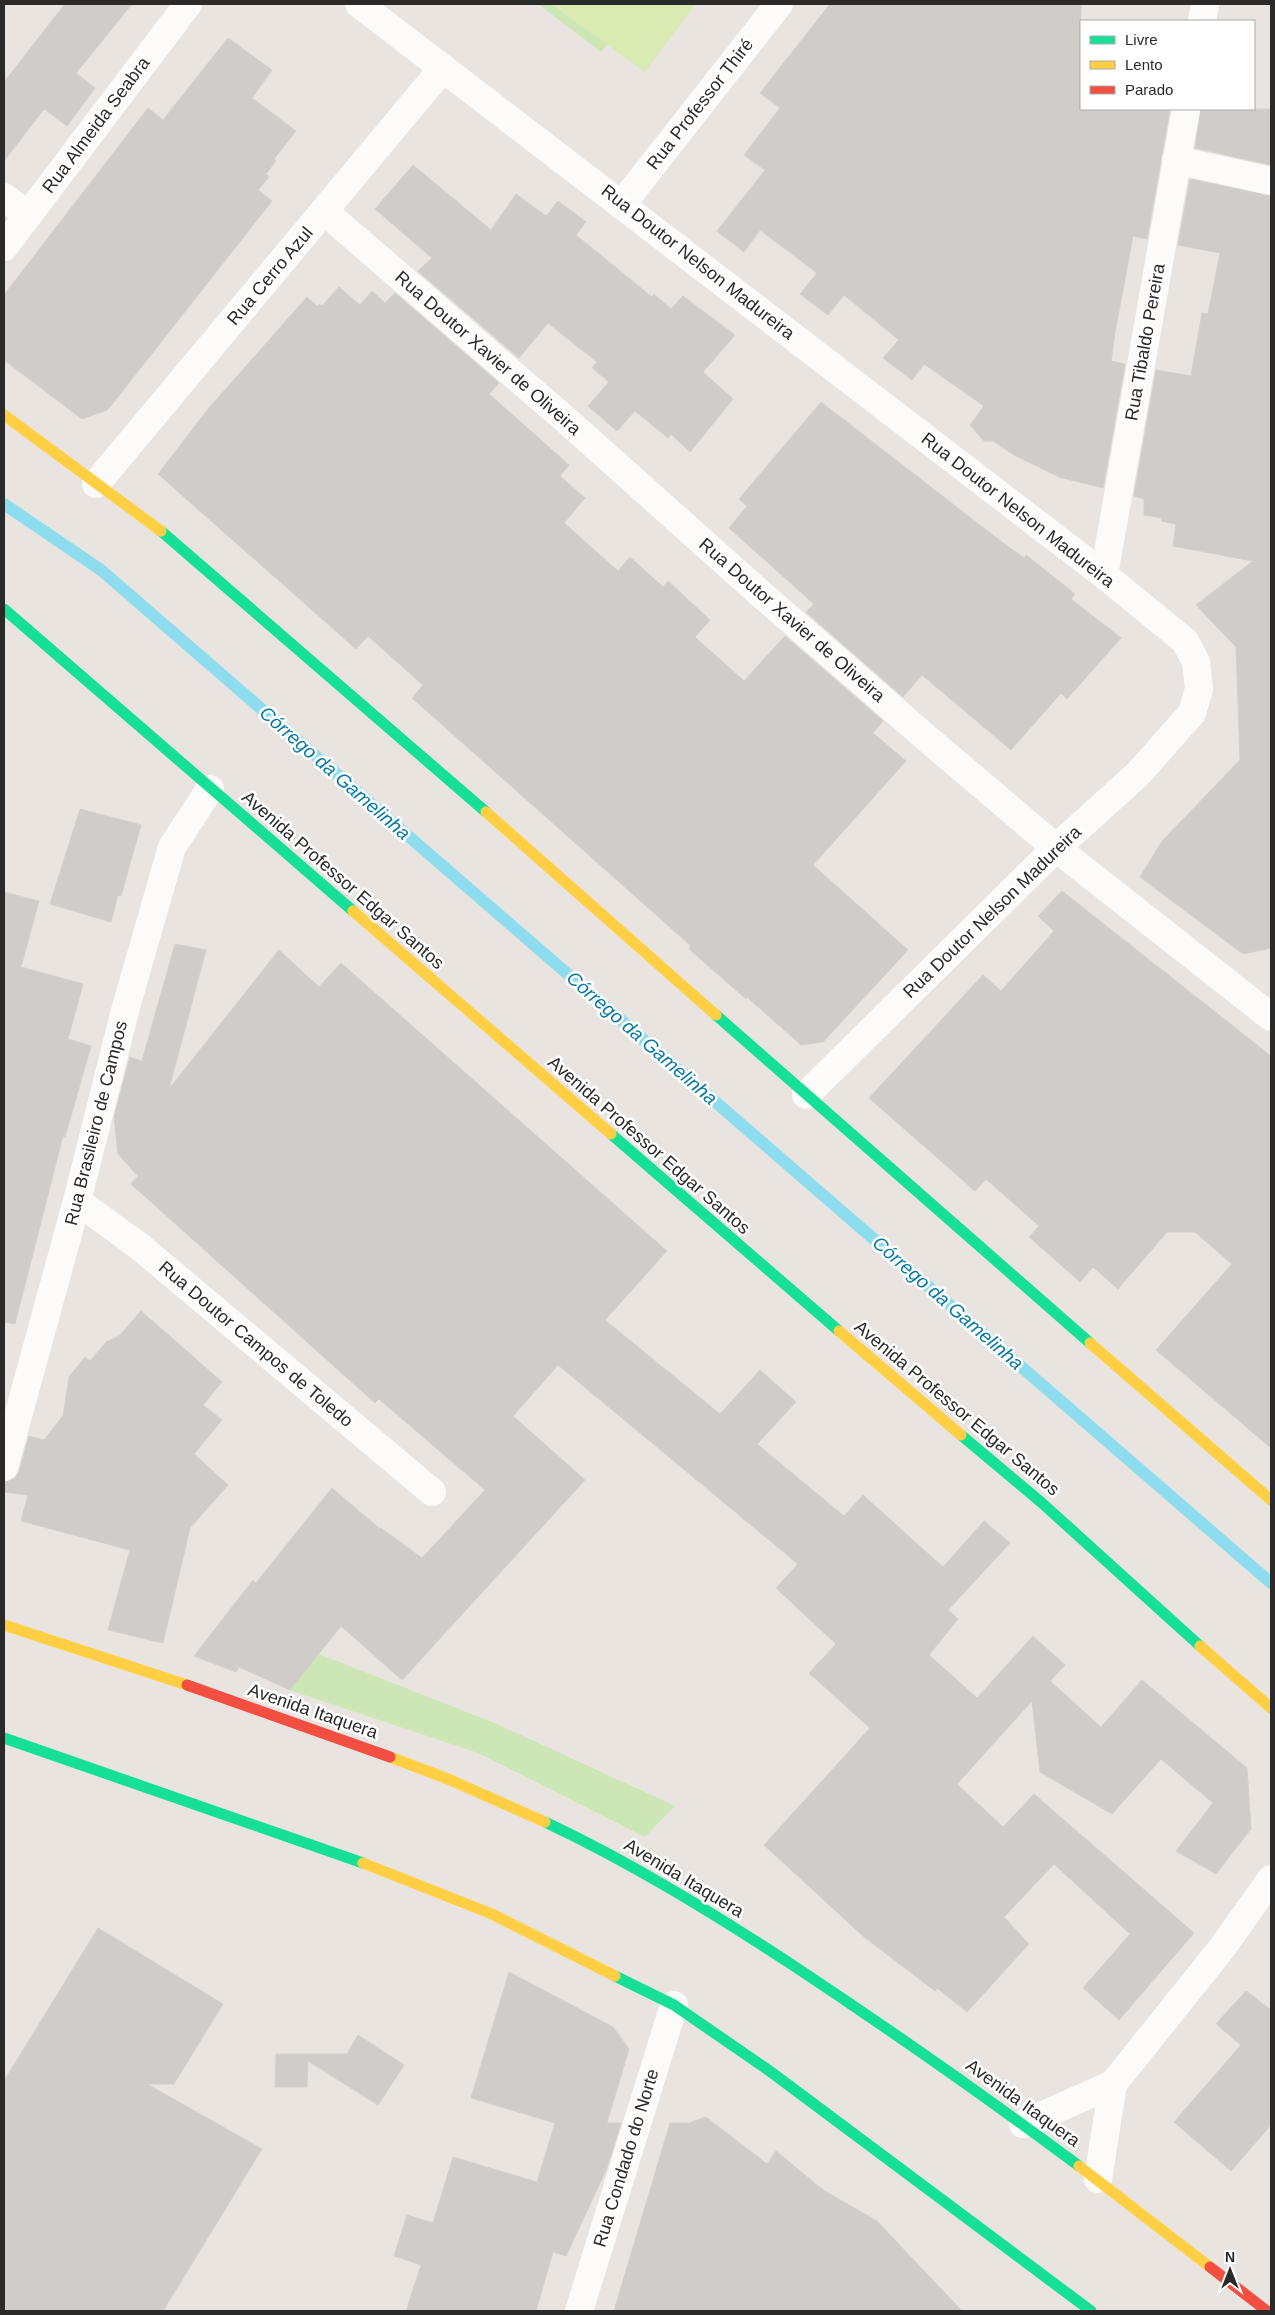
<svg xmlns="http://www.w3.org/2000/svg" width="1275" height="2315" font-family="Helvetica,sans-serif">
<rect width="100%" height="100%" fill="#e9e4df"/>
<g fill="#cde6b6">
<polygon points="538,4 639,4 601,52"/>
<polygon points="319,1654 497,1724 675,1806 645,1837 478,1753 289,1690"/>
</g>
<polygon fill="#daeab3" points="551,4 695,4 645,72"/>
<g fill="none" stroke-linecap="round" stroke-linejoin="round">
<polyline stroke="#8eddef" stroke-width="12" points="4,504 101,570 1271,1583"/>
</g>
<g fill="#d0ccc9" stroke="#d4d0cb">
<polygon points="65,4 132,4 76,73 95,88 67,126 44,109 4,161 4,82"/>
<polygon points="830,4 1081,4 1081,109 1170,109 1147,239 1133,236 1115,333 1111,361 1125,364 1103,488 1059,477 1014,455 993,441 984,441 970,425 984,406 924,364 912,380 883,358 899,340 844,295 828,315 800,294 817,273 760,230 744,252 717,231 765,170 744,155 780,108 760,93"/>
<polygon points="228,38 272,70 252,98 296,131 274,159 276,161 266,174 269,177 258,190 272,201 110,407 107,410 82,419 4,360 4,295 148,108 163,120"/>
<polygon points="1201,109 1271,109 1271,165 1195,148"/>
<polygon points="413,165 491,230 516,194 546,216 558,201 586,222 576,235 652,297 654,294 671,309 683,296 735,335 703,372 733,399 690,452 671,434 668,438 635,411 617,431 588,406 609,382 592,368 597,362 548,323 519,358 418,271 432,258 375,209"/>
<polygon points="1190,179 1271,196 1271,948 1243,954 1140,877 1162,841 1240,760 1236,647 1196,605 1253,561 1173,546 1176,524 1161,521 1162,518 1144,515 1144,499 1134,496 1156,370 1191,376 1202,313 1208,314 1220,253 1178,245"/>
<polygon points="339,287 360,305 372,291 385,303 395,293 499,383 489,394 569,465 560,476 585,498 564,523 618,571 630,557 663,587 668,581 710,620 695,637 744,681 785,636 883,721 873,733 906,761 813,865 908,950 823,1042 801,1045 747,997 746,999 689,949 691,946 412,698 423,685 368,636 356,649 158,474 208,409 307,297 317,306 319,304 322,306"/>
<polygon points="821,402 998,539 1024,558 1026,555 1075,594 1071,599 1121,638 1067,699 1061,693 1011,750 922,675 903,697 806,612 814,604 729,528 747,506 739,499"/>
<polygon points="80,809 141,825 121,896 118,895 111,922 50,904"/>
<polygon points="1062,891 1271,1056 1271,1448 1156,1350 1232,1264 1195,1232 1167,1232 1118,1289 1093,1267 1080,1282 1029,1237 1039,1226 986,1179 975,1191 869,1098 983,975 1001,991 1054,931 1038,916"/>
<polygon points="4,892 39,901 21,967 83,984 68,1039 91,1046 65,1137 63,1136 15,1324 4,1322"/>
<polygon points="175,944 206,950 169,1089 279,950 319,987 341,963 667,1251 605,1320 720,1414 760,1370 796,1402 757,1444 844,1516 863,1495 943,1567 984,1521 1010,1543 948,1610 958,1619 929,1655 977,1698 1033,1636 1065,1665 1050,1681 1101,1727 1142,1680 1247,1768 1251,1829 1216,1874 1176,1851 1213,1803 1161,1759 1112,1814 1040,1772 1032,1701 957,1784 1003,1827 1034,1794 1194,1933 1119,2020 1083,1988 1130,1934 1054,1864 1004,1917 1029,1944 967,2012 937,1988 935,1991 863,1936 764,1845 870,1728 809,1673 836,1644 776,1588 798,1564 558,1365 513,1416 585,1480 402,1680 341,1626 290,1690 239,1667 236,1672 194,1656 253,1580 256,1583 332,1488 380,1529 381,1528 422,1558 485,1490 379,1399 375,1403 131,1184 138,1176 118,1154 114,1117 130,1057 142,1061"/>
<polygon points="141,1311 222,1382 203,1405 222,1420 194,1454 228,1485 190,1528 163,1643 108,1630 130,1550 21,1521 28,1495 4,1492 4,1482 15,1478 19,1472 29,1436 44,1440 63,1416 69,1377 85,1357 90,1361 106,1342 119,1336"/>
<polygon points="98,1928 223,2004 174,2084 147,2084 262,2149 163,2311 4,2311 4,2081"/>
<polygon points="509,1972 613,2027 629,2049 607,2123 621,2123 607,2168 566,2256 553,2252 536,2311 406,2311 421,2265 394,2256 407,2215 433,2223 453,2157 537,2182 555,2123 471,2098"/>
<polygon points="1246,1991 1271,2010 1271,2125 1231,2171 1174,2122 1241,2045 1216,2024"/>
<polygon points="358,2035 404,2065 378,2105 308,2061 307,2087 275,2087 276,2054 347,2054"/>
<polygon points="706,2117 767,2164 776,2151 823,2190 877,2221 962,2311 614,2311 670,2123 689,2123"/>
</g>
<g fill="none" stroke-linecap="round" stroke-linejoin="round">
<g stroke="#fcfbfa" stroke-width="28">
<polyline points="359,4 1104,575 1185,641 1196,662 1199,689 1192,713 1138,774 1056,848 806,1095"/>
<polyline points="1202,21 1205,4"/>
<polyline points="1176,160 1271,181"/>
<polyline points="4,197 28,215"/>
<polyline points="622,204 779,4"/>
<polyline points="324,211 566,420 762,595 930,741 1056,848 1271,1017"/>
<polyline points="4,247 188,4"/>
<polyline points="96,484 443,68"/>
<polyline points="1104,575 1186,109"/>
<polyline points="77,1201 139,1246 432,1492"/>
<polyline points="4,1467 77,1201 126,1007 172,847 210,789"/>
<polyline points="1023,2124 1113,2084 1222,1948 1271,1879"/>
<polyline points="1098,2179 1113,2084"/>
<polyline points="579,2311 674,2005"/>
</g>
<g stroke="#16e098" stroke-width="11">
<polyline points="161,531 486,812"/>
<polyline points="4,609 353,911"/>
<polyline points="716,1015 1090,1343"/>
<polyline points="611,1134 839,1331"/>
<polyline points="961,1435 1042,1503 1200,1646"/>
<polyline points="4,1738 363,1863"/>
<path d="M545,1822C632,1863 711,1912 791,1964C889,2029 985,2096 1079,2166"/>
<polyline points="615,1976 674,2005 771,2072 1091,2311"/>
</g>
<g stroke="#ffcf43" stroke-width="11">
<polyline points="4,415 161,531"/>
<polyline points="486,812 716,1015"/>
<polyline points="353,911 611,1134"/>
<polyline points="839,1331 961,1435"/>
<polyline points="1090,1343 1271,1500"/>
<polyline points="4,1625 187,1685"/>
<polyline points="1200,1646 1271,1708"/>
<polyline points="390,1757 448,1779 545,1822"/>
<polyline points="363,1863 492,1914 615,1976"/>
<polyline points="1079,2166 1210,2267"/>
</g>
<g stroke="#f24e42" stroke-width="11">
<polyline points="187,1685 390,1757"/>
<polyline points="1210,2267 1267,2311"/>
</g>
</g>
<g text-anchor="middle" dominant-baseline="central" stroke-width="5" stroke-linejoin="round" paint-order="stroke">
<g font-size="18" fill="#2a2a2a" stroke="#fff">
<text transform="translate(700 104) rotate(-52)">Rua Professor Thiré</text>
<text transform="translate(96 125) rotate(-53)">Rua Almeida Seabra</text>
<text transform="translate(698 262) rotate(38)">Rua Doutor Nelson Madureira</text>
<text transform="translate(270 276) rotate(-50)">Rua Cerro Azul</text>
<text transform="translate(1145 342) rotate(-80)">Rua Tibaldo Pereira</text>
<text transform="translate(488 353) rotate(41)">Rua Doutor Xavier de Oliveira</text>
<text transform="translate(1018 510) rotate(38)">Rua Doutor Nelson Madureira</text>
<text transform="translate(792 620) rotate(41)">Rua Doutor Xavier de Oliveira</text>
<text transform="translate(343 880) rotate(41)">Avenida Professor Edgar Santos</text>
<text transform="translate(992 912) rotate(-44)">Rua Doutor Nelson Madureira</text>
<text transform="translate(96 1123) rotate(-76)">Rua Brasileiro de Campos</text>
<text transform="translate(649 1145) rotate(41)">Avenida Professor Edgar Santos</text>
<text transform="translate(256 1344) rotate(40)">Rua Doutor Campos de Toledo</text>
<text transform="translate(957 1408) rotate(40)">Avenida Professor Edgar Santos</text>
<text transform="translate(313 1711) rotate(19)">Avenida Itaquera</text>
<text transform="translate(684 1878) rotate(31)">Avenida Itaquera</text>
<text transform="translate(1023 2103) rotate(36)">Avenida Itaquera</text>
<text transform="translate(626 2158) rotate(-73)">Rua Condado do Norte</text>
</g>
<g font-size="19" font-style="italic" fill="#0578a3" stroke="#fff">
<text transform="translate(335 773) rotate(41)">Córrego da Gamelinha</text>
<text transform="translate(642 1038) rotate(41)">Córrego da Gamelinha</text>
<text transform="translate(948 1303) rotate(41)">Córrego da Gamelinha</text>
</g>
</g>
<rect width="1275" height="2315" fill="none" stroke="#2a2a2a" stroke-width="10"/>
<rect x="1080" y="20" width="175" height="90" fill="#ffffff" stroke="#aaaaaa"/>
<rect x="1090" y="36" width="25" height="8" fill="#16e098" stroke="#aaaaaa"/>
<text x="1125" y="45" font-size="15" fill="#2a2a2a">Livre</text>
<rect x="1090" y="61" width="25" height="8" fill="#ffcf43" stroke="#aaaaaa"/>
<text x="1125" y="70" font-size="15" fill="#2a2a2a">Lento</text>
<rect x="1090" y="86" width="25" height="8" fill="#f24e42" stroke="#aaaaaa"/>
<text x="1125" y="95" font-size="15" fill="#2a2a2a">Parado</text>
<g transform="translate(1230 2270)" stroke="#ffffff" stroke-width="4" paint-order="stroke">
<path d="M0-4L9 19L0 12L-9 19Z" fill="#2a2a2a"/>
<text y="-8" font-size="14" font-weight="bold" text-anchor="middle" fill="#2a2a2a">N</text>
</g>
</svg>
